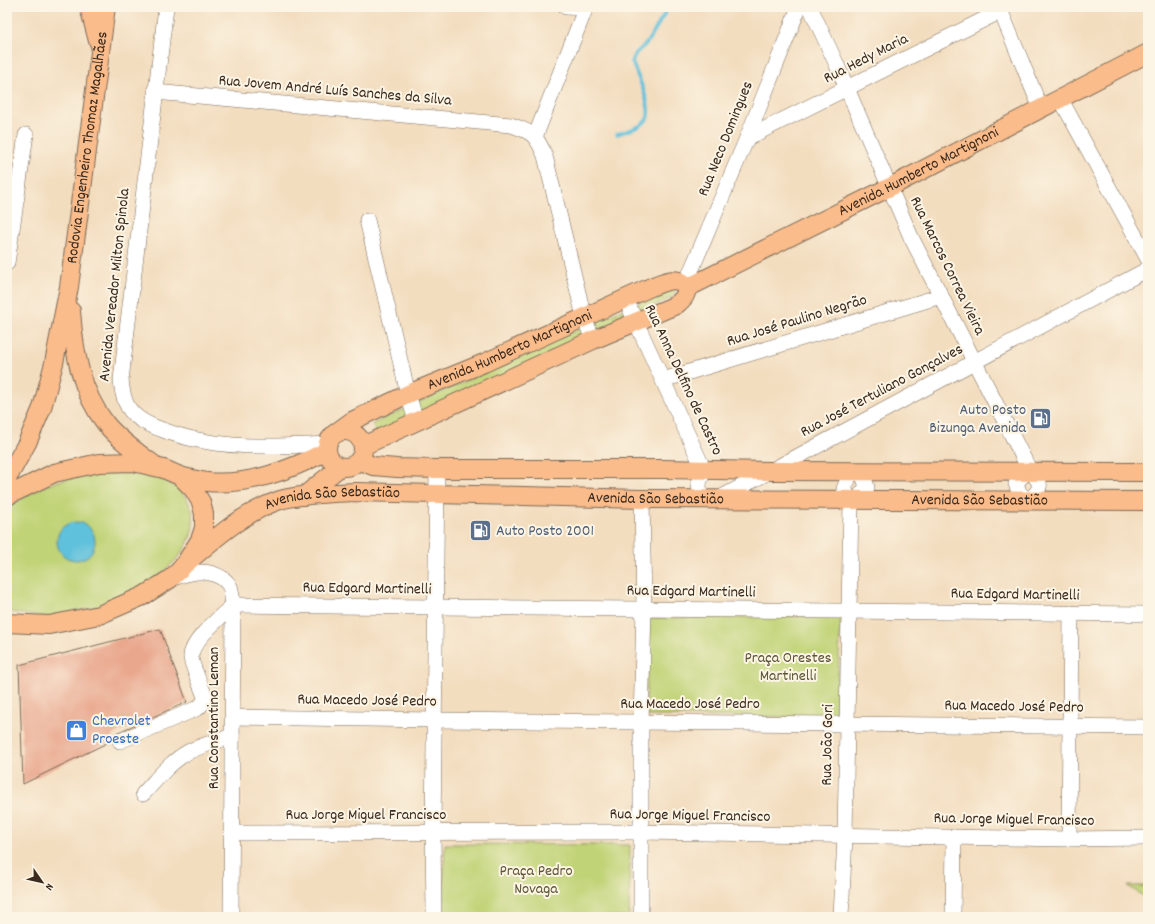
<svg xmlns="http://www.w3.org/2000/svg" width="1155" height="924" font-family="Dekko,sans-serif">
<rect width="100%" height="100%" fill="#fcf5e5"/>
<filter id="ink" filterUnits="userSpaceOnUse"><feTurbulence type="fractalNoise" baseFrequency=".025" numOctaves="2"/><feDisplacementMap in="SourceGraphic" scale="8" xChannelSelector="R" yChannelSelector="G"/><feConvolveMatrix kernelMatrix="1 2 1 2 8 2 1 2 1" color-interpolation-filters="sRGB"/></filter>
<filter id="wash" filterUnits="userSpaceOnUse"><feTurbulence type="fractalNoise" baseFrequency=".012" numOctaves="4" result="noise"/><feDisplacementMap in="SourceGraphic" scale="16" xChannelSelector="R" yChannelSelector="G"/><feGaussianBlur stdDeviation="0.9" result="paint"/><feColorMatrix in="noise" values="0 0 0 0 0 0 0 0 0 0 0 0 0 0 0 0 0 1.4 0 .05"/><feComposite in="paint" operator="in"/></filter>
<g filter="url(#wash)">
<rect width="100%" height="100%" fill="#f3ddbf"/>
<g fill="#c0d376" stroke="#7e7e4a">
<path d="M674,287L675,293L671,298L377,433L372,424C473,378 572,331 674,287Z"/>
<path d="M129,472C144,475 159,477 173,485C183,491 192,504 193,517C196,562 136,593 100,606C92,609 82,610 73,612C66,614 57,617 49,617C37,616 19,614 7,611V508C20,499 44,485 59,481C82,475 105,473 129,472Z"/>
<polygon points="841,616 836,717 646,716 648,618"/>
<polygon points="445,844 630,845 629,917 442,917"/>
<polygon points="1128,886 1148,886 1148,900 1148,899"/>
</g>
<circle fill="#5ec1dc" stroke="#4c767d" cx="76" cy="541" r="19"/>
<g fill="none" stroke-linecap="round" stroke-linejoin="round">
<path stroke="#5ec1dc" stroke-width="3.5" d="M617,134C626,131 642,128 647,119C653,107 637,75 632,62L636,53L646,44L669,7"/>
</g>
<g id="blocks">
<polygon fill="#e9a78d" points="160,629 187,702 116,733 113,736 111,741 23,784 19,665"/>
</g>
</g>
<g filter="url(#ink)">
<use href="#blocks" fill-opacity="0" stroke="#7b6956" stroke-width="1"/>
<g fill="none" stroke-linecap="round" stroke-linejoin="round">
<defs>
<g id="minor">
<path d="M166,7L121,380C122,389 123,399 128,407C135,419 151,426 163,430C215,450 272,447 327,444"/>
<polyline points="566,7 585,8"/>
<path d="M810,7L836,63L911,237L1030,471C1044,486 1041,486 1030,501L1020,494L1016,484L1021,477L1030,471"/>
<polyline points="999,7 1041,109"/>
<path d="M155,92L511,125C532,132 536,134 545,156L584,317L593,340"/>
<polyline points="1060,98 1148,259"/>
<polyline points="535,137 586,7"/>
<polyline points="747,138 1001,11"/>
<polyline points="367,220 408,394 416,421"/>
<polyline points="7,263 26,135"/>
<polyline points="685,285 747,138 799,7"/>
<polyline points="625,298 704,470 699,483 700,499"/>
<polyline points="663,380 941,296"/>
<polygon points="856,470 864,478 867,487 859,497 851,501 844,489 849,477"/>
<polyline points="718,499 1148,269"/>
<path d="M170,579C188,573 205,567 222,578C226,581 230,584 231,590C232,595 232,600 233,605L231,917"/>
<polyline points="233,605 1148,614"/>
<polyline points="233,717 434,720 1148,727"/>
<path d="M120,741L198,708L204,702L205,697C202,688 192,666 191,658C189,642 222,616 233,605"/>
<path d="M143,794C157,779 170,762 188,752C202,745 218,741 232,736"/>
<polyline points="232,833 640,832 1069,839 1148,838"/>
<polyline points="1069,839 1071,613"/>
<polyline points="434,917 433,834 437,469"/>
<polyline points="641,917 641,722 644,609 642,499"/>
<polyline points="841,917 845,836 851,501"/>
<polyline points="953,917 954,837"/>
</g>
<g id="major">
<polyline points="89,7 98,41"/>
<path id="s1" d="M687,288L890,187L1148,53"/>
<path d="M71,311C74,351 80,391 106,424C119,440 137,452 153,464"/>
<circle cx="345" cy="449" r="18"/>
<path id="s2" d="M334,434L352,421L408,394L484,363L651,287C663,282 679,274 687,288C686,297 682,300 676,305L593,340L363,446"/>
<polyline points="359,460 373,466 397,468 437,469 663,469 770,471 1148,472"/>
<path d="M180,476C189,478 198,481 207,482C249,486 290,470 327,451"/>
<path id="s3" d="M7,479L27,443L42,408L54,363L69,287L106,7"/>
<polyline points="7,496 54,473 99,463 133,462 164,469 180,476 193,489 201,502 204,514 204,528 200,540 184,565 178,572 170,579 143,596 99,615 49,625 7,623"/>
<polyline points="304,496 340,467"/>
<path id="s4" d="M184,565C213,540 242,513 280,500C300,494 334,493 356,492L642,499L1148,501"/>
</g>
</defs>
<use href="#minor" stroke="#7b6956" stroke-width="16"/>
<use href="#major" stroke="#7b6956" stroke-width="20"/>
<use href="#minor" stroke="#fff" stroke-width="15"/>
<use href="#major" stroke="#fabc8b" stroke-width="18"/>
</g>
</g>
<defs>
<symbol id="fuel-square" viewBox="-11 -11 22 22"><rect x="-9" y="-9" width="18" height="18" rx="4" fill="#5c6f8a" stroke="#fcf5e5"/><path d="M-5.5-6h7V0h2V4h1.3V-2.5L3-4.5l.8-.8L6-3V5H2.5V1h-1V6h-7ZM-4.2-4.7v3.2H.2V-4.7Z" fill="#fff"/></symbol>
<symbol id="shop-square" viewBox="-11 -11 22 22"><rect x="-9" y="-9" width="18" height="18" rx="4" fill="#3f7fe0" stroke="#fcf5e5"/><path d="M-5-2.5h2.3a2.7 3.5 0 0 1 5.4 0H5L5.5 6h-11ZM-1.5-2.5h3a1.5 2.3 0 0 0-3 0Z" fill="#fff"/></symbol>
</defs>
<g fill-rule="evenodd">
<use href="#fuel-square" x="1028" y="406" width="25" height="25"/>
<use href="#fuel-square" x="468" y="518" width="25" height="25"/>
<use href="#shop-square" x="64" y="718" width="25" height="25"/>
</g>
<g text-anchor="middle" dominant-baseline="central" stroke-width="4" stroke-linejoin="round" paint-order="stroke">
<g font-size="16" fill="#3b2a1e" stroke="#fcf5e5">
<text transform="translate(866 59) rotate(-27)">Rua Hedy Maria</text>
<text transform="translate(335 91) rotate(5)">Rua Jovem André Luís Sanches da Silva</text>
<text transform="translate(726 139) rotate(-68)">Rua Neco Domingues</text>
<text stroke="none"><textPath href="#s3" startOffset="344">Rodovia Engenheiro Thomaz Magalhães</textPath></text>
<text stroke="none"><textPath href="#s1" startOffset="259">Avenida Humberto Martignoni</textPath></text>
<text transform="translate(947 266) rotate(64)">Rua Marcos Correa Vieira</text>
<text transform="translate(115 285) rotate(-84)">Avenida Vereador Milton Spinola</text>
<text transform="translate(797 321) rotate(-17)">Rua José Paulino Negrão</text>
<text stroke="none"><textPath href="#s2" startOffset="195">Avenida Humberto Martignoni</textPath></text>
<text transform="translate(683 380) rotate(65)">Rua Anna Delfino de Castro</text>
<text transform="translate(882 391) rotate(-28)">Rua José Tertuliano Gonçalves</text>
<text stroke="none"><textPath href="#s4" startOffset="493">Avenida São Sebastião</textPath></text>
<text stroke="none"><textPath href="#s4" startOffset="817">Avenida São Sebastião</textPath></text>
<text stroke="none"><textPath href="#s4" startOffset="169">Avenida São Sebastião</textPath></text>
<text transform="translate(367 589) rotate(1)">Rua Edgard Martinelli</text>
<text transform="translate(691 592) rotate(1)">Rua Edgard Martinelli</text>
<text transform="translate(1015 595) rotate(1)">Rua Edgard Martinelli</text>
<text transform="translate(367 701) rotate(1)">Rua Macedo José Pedro</text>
<text x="690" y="704">Rua Macedo José Pedro</text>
<text transform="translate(1014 707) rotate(1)">Rua Macedo José Pedro</text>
<text transform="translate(214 718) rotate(-90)">Rua Constantino Leman</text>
<text transform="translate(828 745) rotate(-89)">Rua João Gori</text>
<text x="366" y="815">Rua Jorge Miguel Francisco</text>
<text transform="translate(690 816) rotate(1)">Rua Jorge Miguel Francisco</text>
<text transform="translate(1014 820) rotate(1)">Rua Jorge Miguel Francisco</text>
</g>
<g font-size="16" fill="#4e5e75" stroke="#fcf5e5" text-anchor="end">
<text x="1026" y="410">Auto Posto<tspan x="1026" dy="18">Bizunga Avenida</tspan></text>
<text x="496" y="531" text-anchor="start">Auto Posto 2001</text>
</g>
<g font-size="16" fill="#5c5434" stroke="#fcf5e5">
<text x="788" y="658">Praça Orestes<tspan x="788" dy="18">Martinelli</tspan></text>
<text x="536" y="871">Praça Pedro<tspan x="536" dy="18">Novaga</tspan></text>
</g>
<g font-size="16" fill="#366cbe" stroke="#fcf5e5" text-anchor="start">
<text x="92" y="721">Chevrolet<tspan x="92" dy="18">Proeste</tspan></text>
</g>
</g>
<rect width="1155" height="924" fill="none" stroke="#fcf5e5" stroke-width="24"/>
<g transform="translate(42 882) rotate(124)" stroke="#fcf5e5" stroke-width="3" paint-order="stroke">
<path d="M0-3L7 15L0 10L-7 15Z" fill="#3b2a1e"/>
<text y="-6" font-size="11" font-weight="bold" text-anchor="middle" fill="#3b2a1e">N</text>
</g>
</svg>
